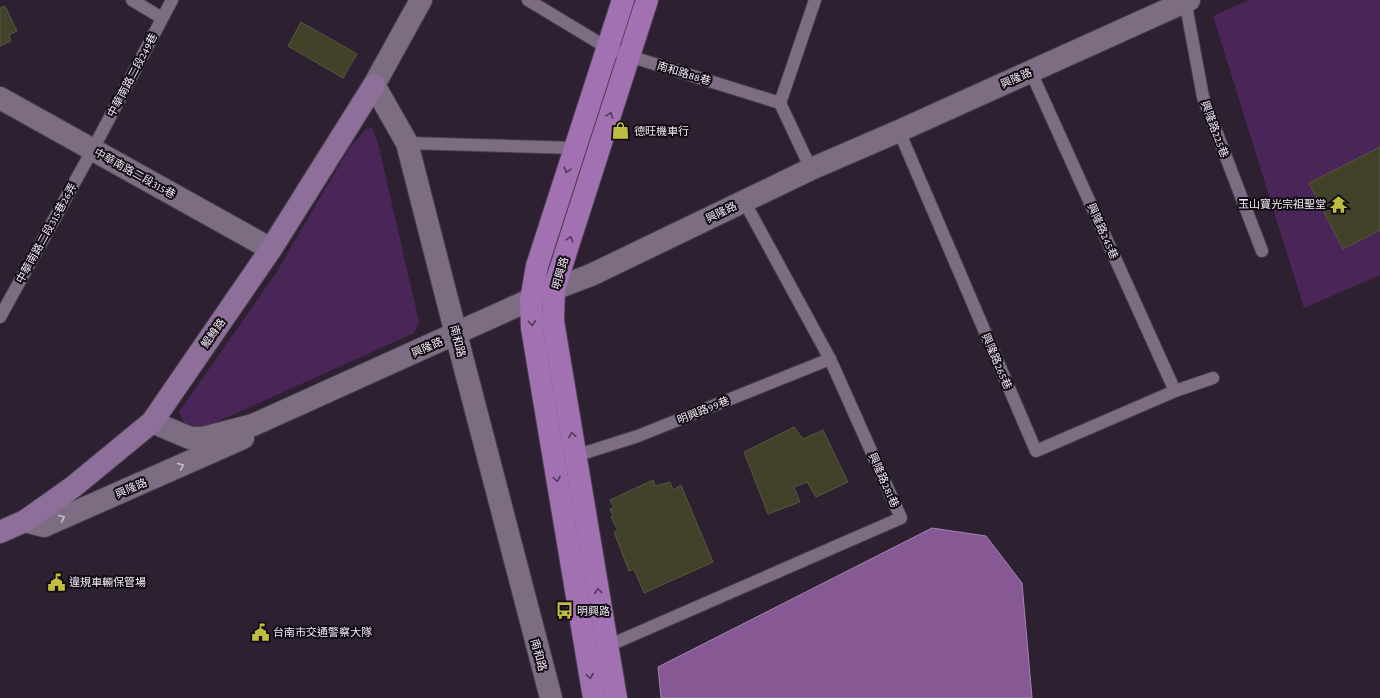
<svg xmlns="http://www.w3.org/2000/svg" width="1380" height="698" font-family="'Crimson Pro','Noto Sans TC',serif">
<rect width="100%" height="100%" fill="#2d2031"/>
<g fill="#4a2557">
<polygon points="1248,0 1380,0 1380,275 1304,308 1213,16"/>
<polygon points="372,128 378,143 419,322 414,333 195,432 185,424 179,412 276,273 348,150 366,129"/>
</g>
<polygon fill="#865995" stroke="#a684b2" points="932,528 986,536 1022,583 1032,698 661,698 658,667"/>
<g fill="#42422b" stroke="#56573f">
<polygon points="5,6 17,31 9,35 11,41 0,46 0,8"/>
<polygon points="301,22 357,54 343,78 288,46"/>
<polygon points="1380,147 1380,230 1343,249 1309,183"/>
<polygon points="794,427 803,439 823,430 848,482 816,497 807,482 794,487 800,502 768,514 744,452"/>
<polygon points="653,480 655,486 670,482 673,490 681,485 713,562 644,593 634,569 629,571 614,532 618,531 611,517 613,515 610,509 614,507 610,500"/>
</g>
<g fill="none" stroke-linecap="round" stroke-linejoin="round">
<defs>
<g id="lane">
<polyline points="132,0 162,18"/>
<polyline points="528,0 606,47 629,56 780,103 811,169"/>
<polyline points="1185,0 1203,97 1262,251"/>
<polyline points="1031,72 1175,391"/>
<polyline points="780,103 815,0"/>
<polyline points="899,131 1036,451 1175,391 1213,378"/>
<polyline points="407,143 574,148"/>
<polyline points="0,317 93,149 172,0"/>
<polyline points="575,456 638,436 830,359"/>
<polyline points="603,648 901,518 830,359 744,201"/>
</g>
<g id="street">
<polyline points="421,0 374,85 407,143 456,334 551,698"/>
<polyline points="0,98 271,249"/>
<polyline points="152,422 190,438 203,438 253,425 554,289 591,275 811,169 899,131 1189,0"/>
<polyline points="25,521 44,526 243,438"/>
</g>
<polyline id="secondary" points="0,532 25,521 73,487 152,422 271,249 374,85"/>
<g id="primary">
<polyline points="594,698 532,328 531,300 537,266 623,0"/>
<polyline points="616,698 553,321 554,289 647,0"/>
</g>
</defs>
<use href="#lane" stroke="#4a3f4e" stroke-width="14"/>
<use href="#street" stroke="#4a3f4e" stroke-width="24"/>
<use href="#secondary" stroke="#4a3f4e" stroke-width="24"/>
<use href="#primary" stroke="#4a3f4e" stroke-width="24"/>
<use href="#lane" stroke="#7c6d82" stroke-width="12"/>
<use href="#street" stroke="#7c6d82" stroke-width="22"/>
<use href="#secondary" stroke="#8e6f9a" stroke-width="22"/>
<use href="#primary" stroke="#a171b1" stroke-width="22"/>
</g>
<defs><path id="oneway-chevron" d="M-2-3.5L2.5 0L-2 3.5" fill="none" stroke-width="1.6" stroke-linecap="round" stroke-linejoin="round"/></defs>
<g stroke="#52395b">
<use href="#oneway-chevron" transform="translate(610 115) rotate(-72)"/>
<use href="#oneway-chevron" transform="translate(567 170) rotate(108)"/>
<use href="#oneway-chevron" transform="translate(570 239) rotate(-72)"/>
<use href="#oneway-chevron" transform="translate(532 323) rotate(87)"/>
<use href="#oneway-chevron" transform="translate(572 435) rotate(-99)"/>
<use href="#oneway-chevron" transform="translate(557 479) rotate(80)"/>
<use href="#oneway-chevron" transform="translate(598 591) rotate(-100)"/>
<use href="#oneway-chevron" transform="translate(590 676) rotate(81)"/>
</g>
<g stroke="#c8becc">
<use href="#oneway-chevron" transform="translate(181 466) rotate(-23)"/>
<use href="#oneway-chevron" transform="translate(62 518) rotate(-23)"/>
</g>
<defs>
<symbol id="shop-bare" viewBox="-9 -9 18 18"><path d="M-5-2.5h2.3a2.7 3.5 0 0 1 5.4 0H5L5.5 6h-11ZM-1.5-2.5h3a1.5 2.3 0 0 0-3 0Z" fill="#c0be41" stroke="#120c14" stroke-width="2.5" paint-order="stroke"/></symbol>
<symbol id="temple-bare" viewBox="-9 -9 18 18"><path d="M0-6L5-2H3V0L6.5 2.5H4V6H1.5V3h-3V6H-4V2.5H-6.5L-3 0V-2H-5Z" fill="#c0be41" stroke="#120c14" stroke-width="2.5" paint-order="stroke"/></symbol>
<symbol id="civic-bare" viewBox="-9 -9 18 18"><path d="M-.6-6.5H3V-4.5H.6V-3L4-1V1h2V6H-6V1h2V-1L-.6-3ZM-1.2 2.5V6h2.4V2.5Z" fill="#c0be41" stroke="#120c14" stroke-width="2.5" paint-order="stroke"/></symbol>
<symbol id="bus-bare" viewBox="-9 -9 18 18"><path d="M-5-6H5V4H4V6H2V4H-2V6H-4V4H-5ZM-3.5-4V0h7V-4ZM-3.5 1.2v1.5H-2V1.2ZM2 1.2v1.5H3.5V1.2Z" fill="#c0be41" stroke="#120c14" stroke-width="2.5" paint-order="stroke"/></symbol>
</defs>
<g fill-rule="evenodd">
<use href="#shop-bare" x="608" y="118" width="25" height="25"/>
<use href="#temple-bare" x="1326" y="192" width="25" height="25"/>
<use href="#civic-bare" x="44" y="570" width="25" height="25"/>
<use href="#bus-bare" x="552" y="598" width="25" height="25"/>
<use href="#civic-bare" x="248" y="620" width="25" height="25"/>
</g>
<g text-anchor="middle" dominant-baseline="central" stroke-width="4" stroke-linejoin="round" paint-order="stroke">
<g font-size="11" fill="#f1e9f4" stroke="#120c14">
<text transform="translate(684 73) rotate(17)">南和路88巷</text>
<text transform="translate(132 75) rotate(-62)">中華南路二段249巷</text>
<text transform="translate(1016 78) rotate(-24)">興隆路</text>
<text transform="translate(1215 129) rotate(70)">興隆路225巷</text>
<text transform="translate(135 173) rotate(29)">中華南路二段315巷</text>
<text transform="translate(721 212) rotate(-26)">興隆路</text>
<text transform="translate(1103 231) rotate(66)">興隆路245巷</text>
<text transform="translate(46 233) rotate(-61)">中華南路二段315巷26弄</text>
<text transform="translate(560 273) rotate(-74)">明興路</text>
<text transform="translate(213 333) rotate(-55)">鯤鯓路</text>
<text transform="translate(458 341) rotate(76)">南和路</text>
<text transform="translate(427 347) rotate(-24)">興隆路</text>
<text transform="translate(997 361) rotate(67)">興隆路265巷</text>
<text transform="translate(703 410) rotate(-22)">明興路99巷</text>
<text transform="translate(884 480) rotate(66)">興隆路281巷</text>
<text transform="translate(131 488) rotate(-23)">興隆路</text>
<text transform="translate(539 655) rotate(75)">南和路</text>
</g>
<g font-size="11" fill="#f1e9f4" stroke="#120c14" text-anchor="start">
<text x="634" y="131">德旺機車行</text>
<text x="1326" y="204" text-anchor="end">玉山寶光宗祖聖堂</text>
<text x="69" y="582">違規車輛保管場</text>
<text x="577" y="611">明興路</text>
<text x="273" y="632">台南市交通警察大隊</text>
</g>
</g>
</svg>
